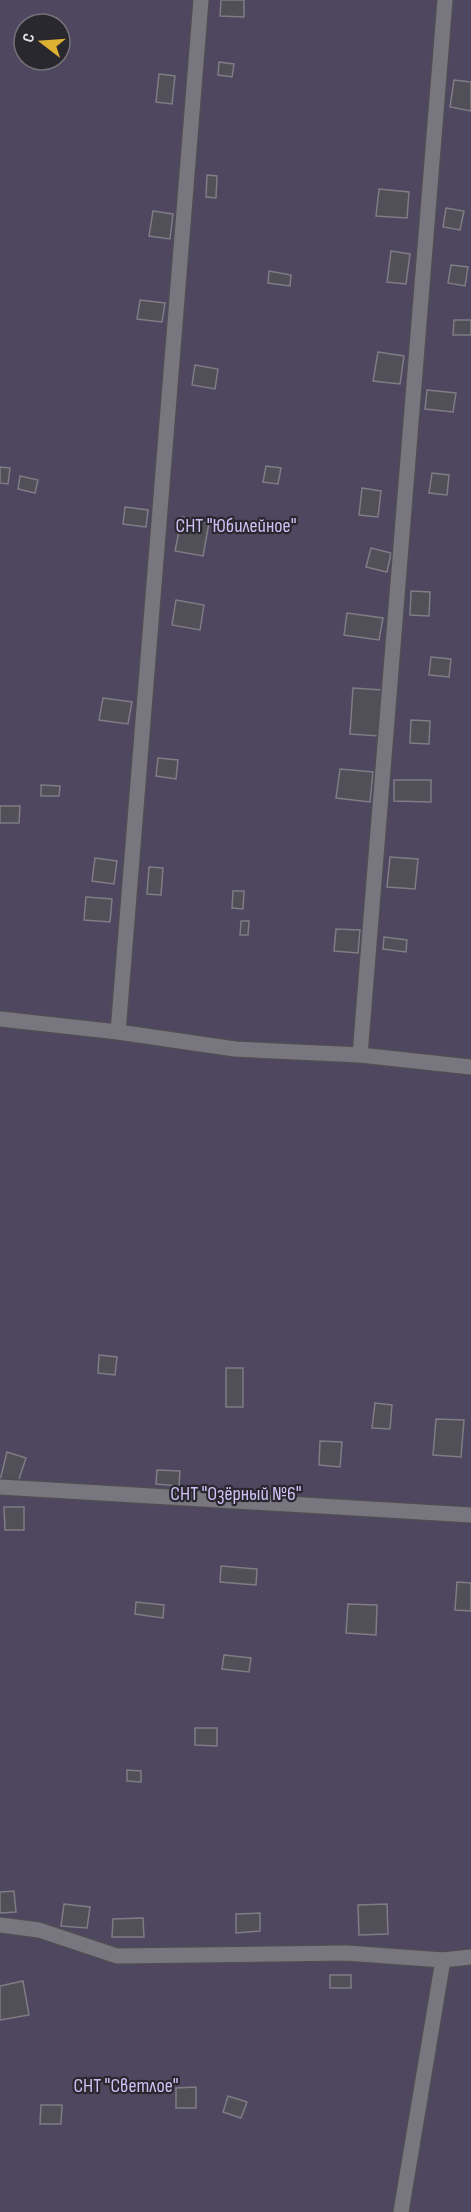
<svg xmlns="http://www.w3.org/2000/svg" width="471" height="2212" font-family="'Sofia Sans Condensed',sans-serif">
<rect width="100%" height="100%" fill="#343239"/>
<path fill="#4e475f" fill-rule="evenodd" d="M0,0H471V2212H0ZM24,24H60V60H24Z"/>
<g fill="#514f57" stroke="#7e7c85" stroke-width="1.5">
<polygon points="221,0 244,0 244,17 220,16"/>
<polygon points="219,62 234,64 232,77 218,75"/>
<polygon points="159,74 175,76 172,104 156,102"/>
<polygon points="454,80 471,82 471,111 450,107"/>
<polygon points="207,175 217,176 216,198 206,197"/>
<polygon points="379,189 409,192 407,218 376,216"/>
<polygon points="446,208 464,211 460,230 443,227"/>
<polygon points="153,211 173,214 170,239 149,236"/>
<polygon points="391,251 410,254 406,284 387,282"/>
<polygon points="451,265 468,267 465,286 448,283"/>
<polygon points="269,271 291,275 290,286 268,283"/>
<polygon points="140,300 165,303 162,322 137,319"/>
<polygon points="454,320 471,320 471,335 453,335"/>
<polygon points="378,352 404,356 400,384 373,381"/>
<polygon points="195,365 218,369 215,389 192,385"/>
<polygon points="427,390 456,393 453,412 425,409"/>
<polygon points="266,466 281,468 278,484 263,482"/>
<polygon points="0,467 10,468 8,484 0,483"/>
<polygon points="432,473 449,475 447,495 429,493"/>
<polygon points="20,476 38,480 35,493 18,489"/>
<polygon points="362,488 381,491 378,517 359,515"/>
<polygon points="125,507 148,510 146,527 123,524"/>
<polygon points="182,517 209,523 203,556 175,551"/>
<polygon points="371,548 391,553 387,572 366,567"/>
<polygon points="411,591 430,592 429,616 410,615"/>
<polygon points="176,600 204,605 200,630 172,625"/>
<polygon points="347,613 383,618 379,640 344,635"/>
<polygon points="431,657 451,659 449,677 429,675"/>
<polygon points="353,688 382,690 379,736 350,734"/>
<polygon points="103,698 132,702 128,724 99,720"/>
<polygon points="411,720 430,721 429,744 410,743"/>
<polygon points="158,758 178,760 176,779 156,776"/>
<polygon points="340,769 373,772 370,802 336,798"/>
<polygon points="394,780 431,780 431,802 394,801"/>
<polygon points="41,785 60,786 59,796 41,796"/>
<polygon points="0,806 20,806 19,823 0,823"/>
<polygon points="390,857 418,859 415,889 387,887"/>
<polygon points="95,858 117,861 114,884 92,881"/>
<polygon points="149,867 163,868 161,895 147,894"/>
<polygon points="233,891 244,891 243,909 232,908"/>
<polygon points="86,897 112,899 110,922 84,920"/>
<polygon points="241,921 249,921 248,935 240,935"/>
<polygon points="336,929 360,930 358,953 334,951"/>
<polygon points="384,937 407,940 406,952 383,949"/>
<polygon points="99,1355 117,1357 115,1375 98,1373"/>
<rect x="226" y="1368" width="17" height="39"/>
<polygon points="375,1403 392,1405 390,1429 372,1428"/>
<polygon points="436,1419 464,1420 461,1457 433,1455"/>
<polygon points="320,1441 342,1442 340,1467 319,1465"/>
<polygon points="7,1452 26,1458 17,1485 0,1480"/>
<polygon points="157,1470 180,1471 179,1486 156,1484"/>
<polygon points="4,1507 24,1507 24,1530 5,1530"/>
<polygon points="221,1566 257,1569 256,1585 220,1582"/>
<polygon points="457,1582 471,1583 471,1611 455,1610"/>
<polygon points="136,1602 164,1605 163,1618 135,1614"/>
<polygon points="348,1604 377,1605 376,1635 346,1633"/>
<polygon points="224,1655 251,1658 249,1672 222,1669"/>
<polygon points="195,1728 217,1728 217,1746 195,1745"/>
<polygon points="127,1770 141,1771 141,1782 127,1781"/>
<polygon points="14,1891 16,1912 0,1913 0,1892"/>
<polygon points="64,1904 90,1907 87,1928 61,1926"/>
<polygon points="387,1904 388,1934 359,1935 358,1905"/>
<polygon points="260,1913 260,1931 236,1933 236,1914"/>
<polygon points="143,1918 144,1937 112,1937 113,1919"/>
<rect x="330" y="1975" width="21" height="13"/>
<polygon points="23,1981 29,2015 0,2020 0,1986"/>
<polygon points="196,2087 196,2108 176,2108 176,2088"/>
<polygon points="228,2096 247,2102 241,2118 223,2112"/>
<polygon points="41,2105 62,2105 61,2124 40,2124"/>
</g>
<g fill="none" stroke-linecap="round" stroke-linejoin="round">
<defs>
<g id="minor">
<polyline points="0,1019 118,1032 235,1049 360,1055 471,1067"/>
<polyline points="118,1032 201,0"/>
<polyline points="360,1055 445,0"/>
<polyline points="0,1487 471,1515"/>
<polyline points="0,1925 39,1930 117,1956 346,1953 443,1960 471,1957"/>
<polyline points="401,2212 443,1960"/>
</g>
</defs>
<use href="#minor" stroke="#4f4e54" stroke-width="18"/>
<use href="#minor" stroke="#78767f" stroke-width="15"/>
</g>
<g text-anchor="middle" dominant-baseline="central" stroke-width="4.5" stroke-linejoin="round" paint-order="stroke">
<g font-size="20" fill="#cfc0f6" stroke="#2a282f">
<text x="236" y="526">СНТ "Юбилейное"</text>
<text x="236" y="1494">СНТ "Озёрный №6"</text>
<text x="126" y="2086">СНТ "Светлое"</text>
</g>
</g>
<g transform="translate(42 42) rotate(287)"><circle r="28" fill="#2a282f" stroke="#747279" stroke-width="1.5"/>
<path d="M0-4.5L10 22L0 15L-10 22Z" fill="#deb133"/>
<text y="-9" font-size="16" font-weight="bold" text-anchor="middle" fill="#e3e2e7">С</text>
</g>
</svg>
